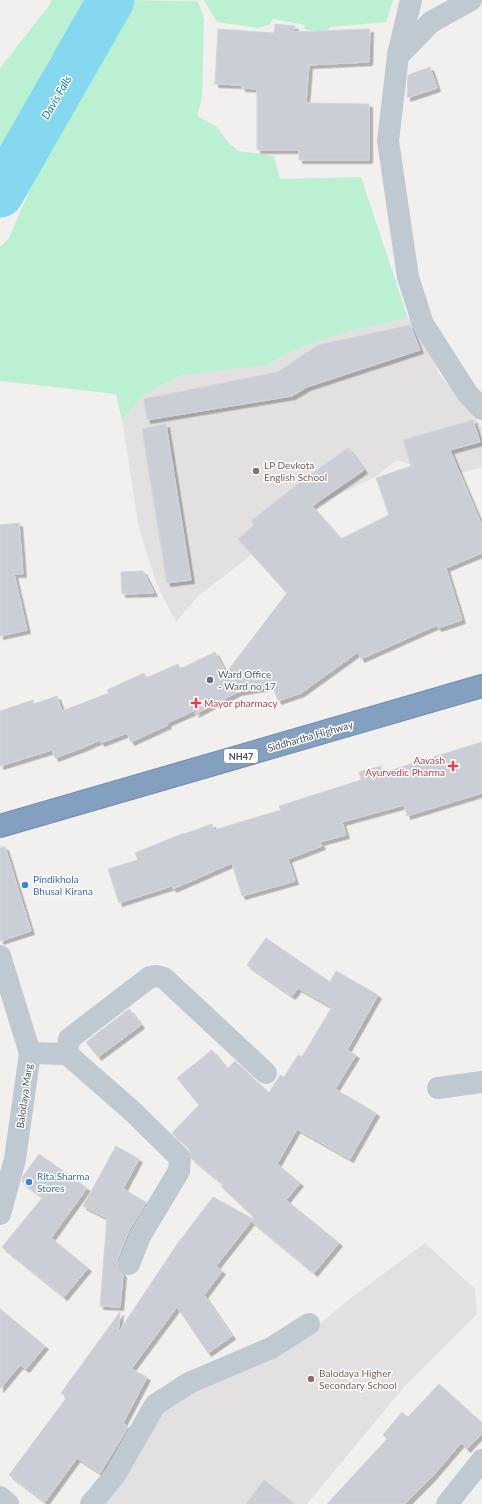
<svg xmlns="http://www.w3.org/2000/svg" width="482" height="1504" font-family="Lato,sans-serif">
<defs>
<filter id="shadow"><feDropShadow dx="3.5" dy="3.5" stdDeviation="0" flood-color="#0004"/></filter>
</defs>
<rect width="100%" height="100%" fill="#f2efef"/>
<g fill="#e3e0e1">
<polygon points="408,318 427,336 438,372 482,427 482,467 448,476 397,460 375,477 321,503 315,499 246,559 197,597 176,622 157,585 139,528 122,420 146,394 179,376 268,365 289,352 340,334"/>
<polygon points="425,1243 475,1289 477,1314 404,1387 307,1504 100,1504 173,1400 292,1347 352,1297"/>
</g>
<g fill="#bbf1d2">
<polygon points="52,0 93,0 50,58 22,114 0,153 0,68 48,7"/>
<polygon points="119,0 198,1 204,19 202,98 197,116 217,127 228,142 238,151 274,156 280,179 361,177 408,318 340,334 289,352 268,365 179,376 146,394 122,420 116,394 0,381 0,247 9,238 82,69"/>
<polygon points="204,0 393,0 386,22 330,27 324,34 304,29 305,25 273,19 269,25 258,28 217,22"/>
</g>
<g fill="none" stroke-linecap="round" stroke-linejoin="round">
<polyline stroke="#86d7f0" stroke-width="47" points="0,194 111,0"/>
</g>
<g fill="#cbced4" stroke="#d3d5db" filter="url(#shadow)">
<polygon points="275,24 295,26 294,32 370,29 369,62 309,65 306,103 369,104 369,160 299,160 299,150 257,150 257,89 242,88 242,85 215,84 218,29 274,33"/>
<polygon points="430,67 437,88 407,98 408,75"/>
<polygon points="410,325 420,350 307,387 292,396 147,420 144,399 278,372 318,345"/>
<polygon points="473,420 480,442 450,450 482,526 482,553 446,568 462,620 438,628 437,625 361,659 358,652 301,693 278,701 273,686 238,692 195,714 198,709 167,723 168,725 131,742 127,733 101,743 100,740 82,748 55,758 52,750 0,766 0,711 33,700 34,704 57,696 62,711 109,693 107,690 144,673 146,678 178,664 180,669 215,652 226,673 287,593 238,539 254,525 251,521 307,477 348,448 364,470 312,506 341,539 389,515 376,478 411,466 403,440"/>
<polygon points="166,424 191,580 167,583 142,429"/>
<polygon points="19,523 23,574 14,574 27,630 0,636 0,525"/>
<polygon points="143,571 154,593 122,594 121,572"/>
<polygon points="482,742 482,793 407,816 404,805 342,822 346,835 320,842 322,846 288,859 295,881 242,896 232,863 173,889 172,886 119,903 108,869 138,860 135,853 184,833 184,834 212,824 214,830 281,810 279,806 361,780 359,772 381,766 382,773"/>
<polygon points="0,847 5,847 31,931 0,941"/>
<polygon points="266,938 330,982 336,971 378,995 347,1050 356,1055 335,1089 376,1113 350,1159 297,1129 277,1164 300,1183 286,1200 339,1243 314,1273 251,1221 254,1217 221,1186 223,1184 192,1159 189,1149 172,1133 199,1105 177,1078 212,1050 227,1069 235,1061 269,1093 280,1075 284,1077 298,1055 302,1057 332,1007 298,988 292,996 247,965"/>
<polygon points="129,1009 141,1025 98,1057 86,1042"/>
<polygon points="116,1146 139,1159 123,1189 146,1202 129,1230 117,1260 117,1266 123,1274 120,1307 100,1306 107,1218 83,1206"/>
<polygon points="39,1154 87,1188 51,1238 88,1268 64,1297 2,1247 43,1197 22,1182 23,1176"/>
<polygon points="213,1197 253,1219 216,1266 222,1271 204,1295 232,1336 208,1353 177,1307 131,1369 147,1377 123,1423 128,1427 100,1473 77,1458 45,1502 9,1475 67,1397 61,1393 120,1312 118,1333 178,1243"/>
<polygon points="0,1309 45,1346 26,1369 20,1365 0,1389"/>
<polygon points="439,1384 482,1423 482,1433 467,1449 461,1443 432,1477 405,1504 327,1504 387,1439 383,1435 402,1412 408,1417"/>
<polygon points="264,1480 295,1504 246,1504"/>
</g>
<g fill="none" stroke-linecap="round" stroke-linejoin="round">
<defs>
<polyline id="highway" points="0,826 482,686"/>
</defs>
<use href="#highway" stroke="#708bac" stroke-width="24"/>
<g stroke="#bfc9d2" stroke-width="22">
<polyline points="471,0 431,22 398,56 388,141 408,277 423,324 467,393 482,409"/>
<polyline points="398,55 411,0"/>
<polyline points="0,956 30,1053 15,1159 0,1214"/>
<polyline points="30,1053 67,1054 131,1110 180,1158 179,1171 140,1236 129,1264"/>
<polyline points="67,1054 69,1039 150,977 157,976 164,978 266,1073"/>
<polyline points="438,1088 482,1082"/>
<polyline points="0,1497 8,1504"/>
<polyline points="91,1504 115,1475 155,1405 189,1383 271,1348 309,1324"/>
<polyline points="447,1504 482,1460"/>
</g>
<use href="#highway" stroke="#84a0c0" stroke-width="22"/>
</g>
<g fill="#8d6e63" stroke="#fff" stroke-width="1.5">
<circle cx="256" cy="471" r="4"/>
<circle cx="311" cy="1379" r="4"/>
</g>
<circle fill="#5c6f8a" stroke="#fff" stroke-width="1.5" cx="210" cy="680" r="4"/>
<g fill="#e0444e" stroke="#fff" stroke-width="1.5">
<path d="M194 697h4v4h4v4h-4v4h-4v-4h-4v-4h4z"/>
<path d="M451 760h4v4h4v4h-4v4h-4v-4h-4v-4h4z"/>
</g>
<g fill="#3f7fe0" stroke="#fff" stroke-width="1.5">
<circle cx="25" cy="885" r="4"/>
<circle cx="29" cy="1182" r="4"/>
</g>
<g text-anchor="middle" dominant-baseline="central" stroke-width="3" stroke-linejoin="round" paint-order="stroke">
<rect fill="#fff" stroke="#7e868e" stroke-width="1" x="224" y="749" width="34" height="14" rx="3"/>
<g font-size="9" font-weight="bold" fill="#46525e">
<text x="241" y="756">NH47</text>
</g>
<g font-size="10" fill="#785e54" stroke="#fff" text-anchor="start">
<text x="264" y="465">LP Devkota<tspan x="264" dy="12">English School</tspan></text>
<text x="319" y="1373">Balodaya Higher<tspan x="319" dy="12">Secondary School</tspan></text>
</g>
<g font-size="10" fill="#4e5e75" stroke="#fff" text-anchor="start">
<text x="218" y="674">Ward Office<tspan x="218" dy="12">- Ward no 17</tspan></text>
</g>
<g font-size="10" fill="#be3a42" stroke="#fff" text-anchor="start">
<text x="204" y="703">Mayor pharmacy</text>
<text x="445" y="760" text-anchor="end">Aavash<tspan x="445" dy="12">Ayurvedic Pharma</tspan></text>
</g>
<g font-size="10" fill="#46525e" stroke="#fff">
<text transform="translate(310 736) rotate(-16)">Siddhartha Highway</text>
<text transform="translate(24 1096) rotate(-82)">Balodaya Marg</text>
</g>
<g font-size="10" fill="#366cbe" stroke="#fff" text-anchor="start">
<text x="33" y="879">Pindikhola<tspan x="33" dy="12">Bhusal Kirana</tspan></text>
<text x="37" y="1176">Rita Sharma<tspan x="37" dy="12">Stores</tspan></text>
</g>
<g font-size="11" font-style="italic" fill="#067ca2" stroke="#fff">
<text transform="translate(56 97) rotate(-60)">Davis Falls</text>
</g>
</g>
</svg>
